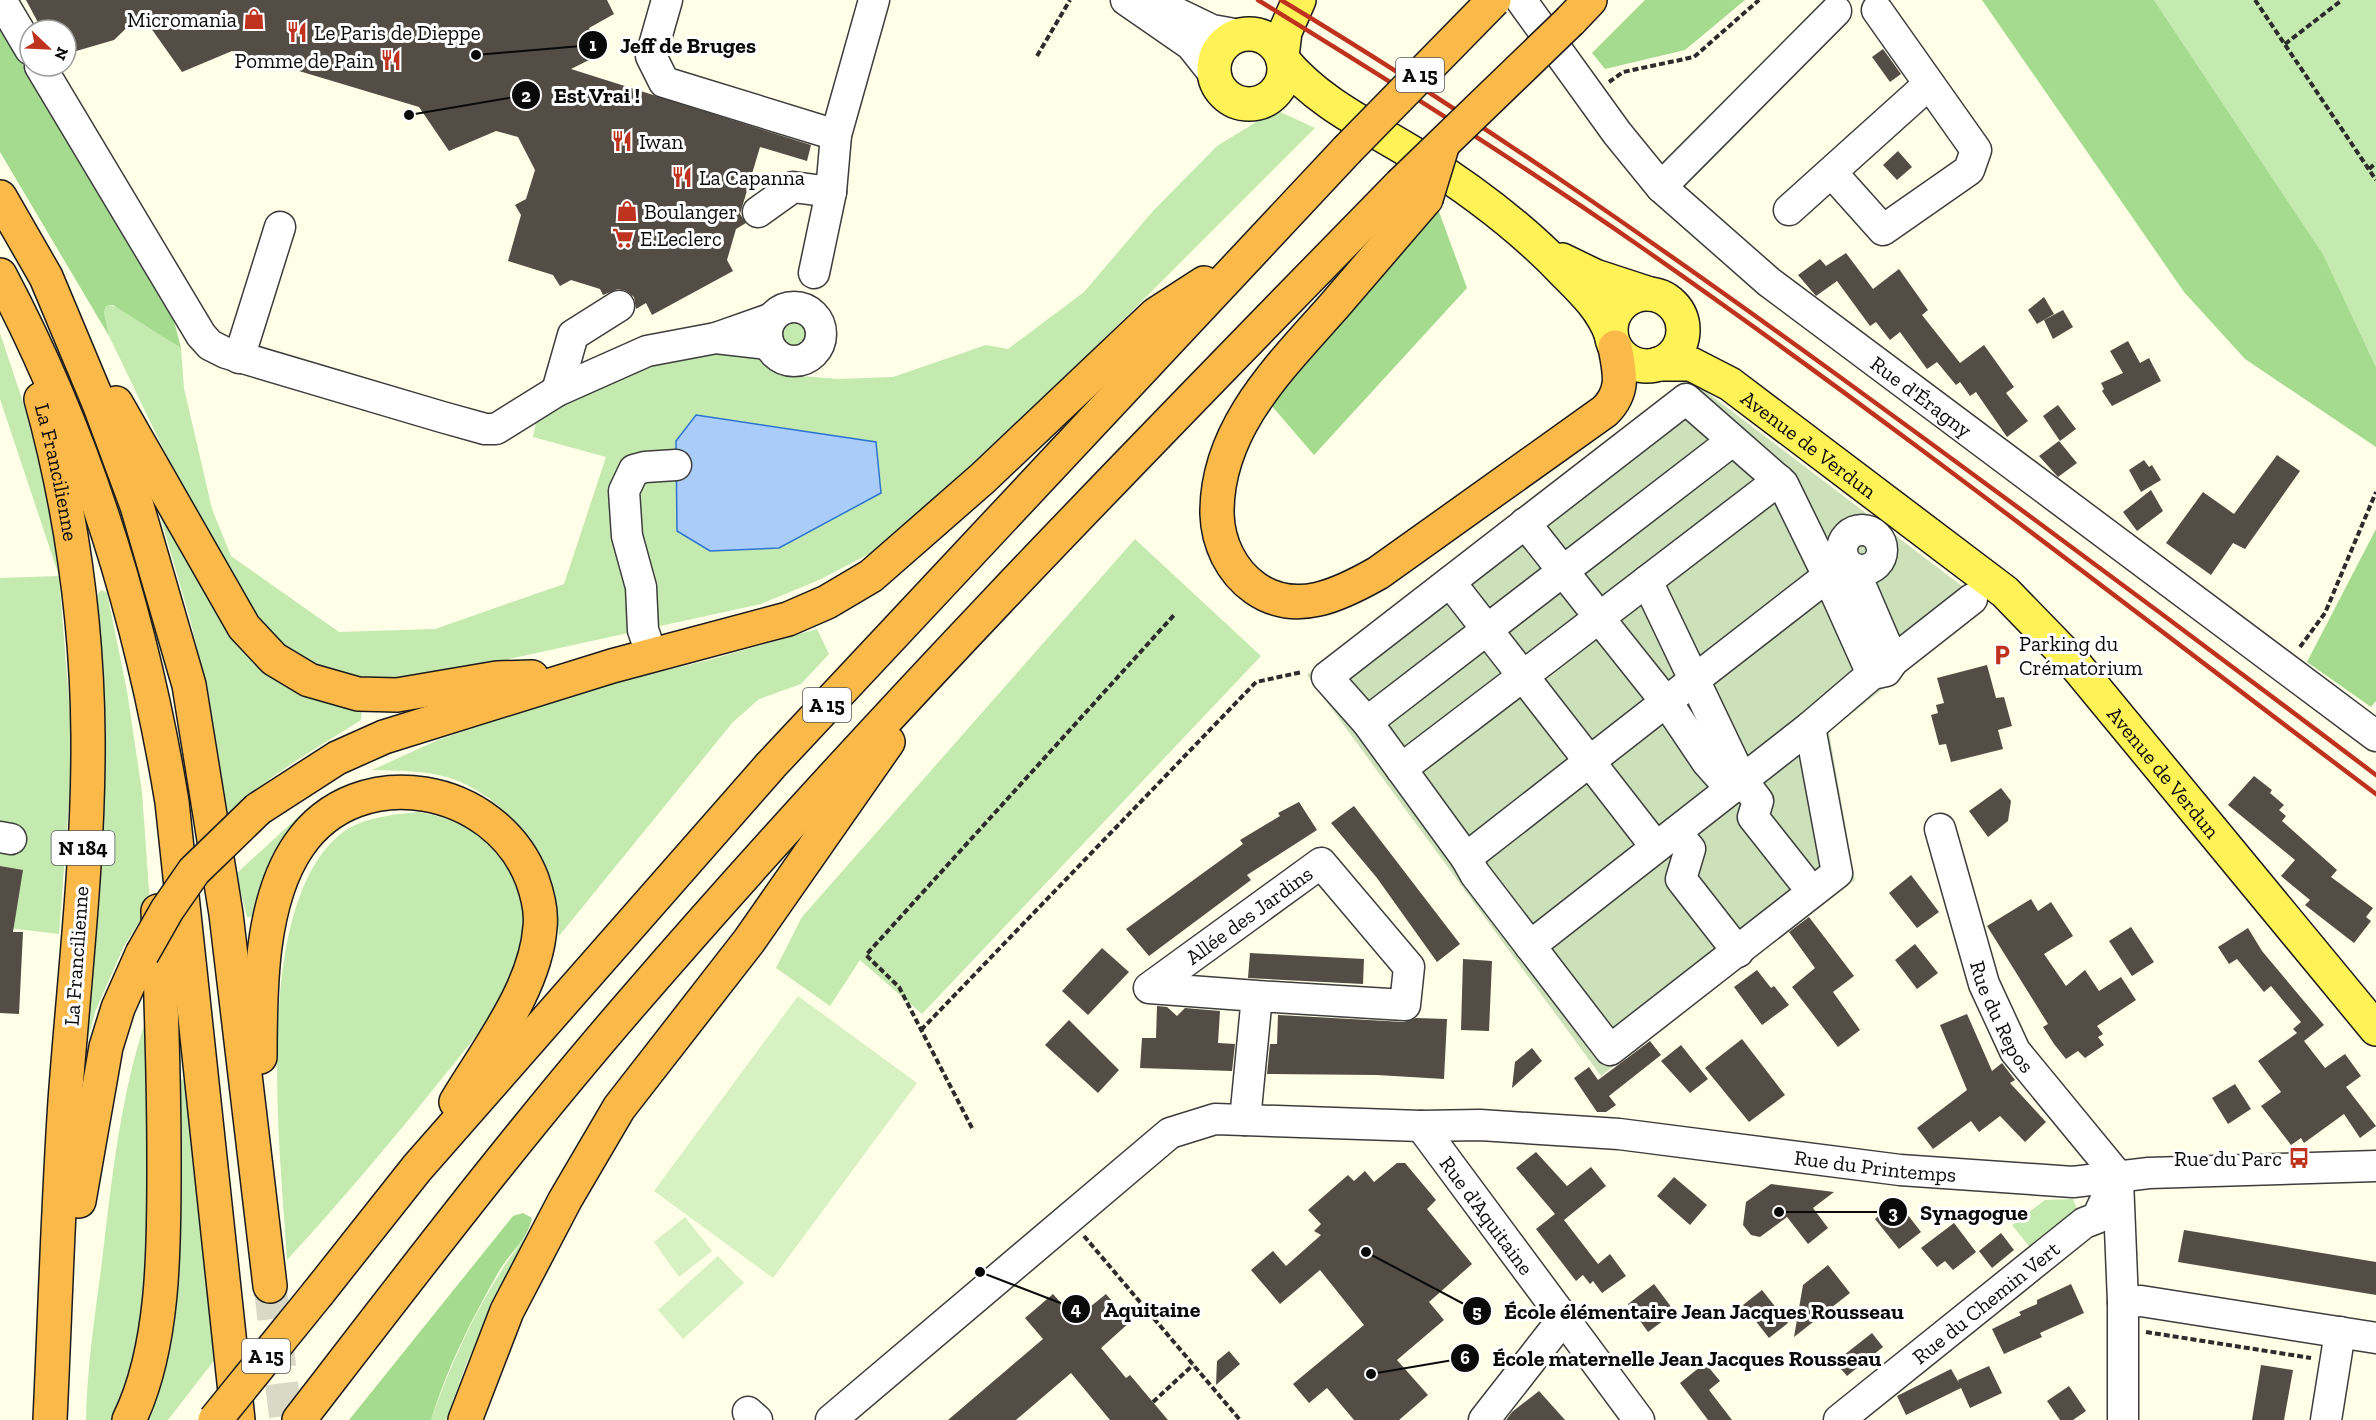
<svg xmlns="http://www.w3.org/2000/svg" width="2376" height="1420" font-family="'Zilla Slab',serif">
<rect width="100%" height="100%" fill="#fffee7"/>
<g fill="#c4eab0">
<polygon points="2154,0 2376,0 2376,367 2323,254"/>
<path d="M1276,110L1315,128L959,484L884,546L819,580L761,604L432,676C376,682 331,680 284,645C259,626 246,599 230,572C184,497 148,416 109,336L104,312L106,306C125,303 164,337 181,348L184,388L212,509L231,556L339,632L435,629L564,584L606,457L533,437L536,423L605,382L674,356L727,352L750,356L789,375L839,379L893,377L986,345L1008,349L1084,292L1153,211L1217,146Z"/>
<circle cx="793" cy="334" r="15"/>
<polygon points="0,333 29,420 50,512 59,576 73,751 59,934 0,927 0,578 59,576 0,399"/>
<path d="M156,502L227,625L362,709L361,720C314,750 268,775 228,814L208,694L190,619Z"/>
<polygon points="1135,539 1261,656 922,1014 860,960 830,1006 776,968 802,917"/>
<polygon points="102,590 107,593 127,691 142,792 150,905 124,946 95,1012 83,1059 96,602 99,592"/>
<path d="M817,629L829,654L801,684L759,699L733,722L559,936C557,918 557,898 551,881C537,837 495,793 450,778C425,770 398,771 372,770L438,740L587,689L709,660Z"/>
<polygon points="310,806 313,807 255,917 247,917 236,874"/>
<path d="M419,812C457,819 493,835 510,871C522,897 529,932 520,960C505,1004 472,1041 443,1077C393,1140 341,1201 287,1260C281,1154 251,914 337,837C359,817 391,815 419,812Z"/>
<path d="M150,1008L145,1300L136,1353L115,1420H86C87,1367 95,1314 102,1262C112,1177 121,1088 150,1008Z"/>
<polygon points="182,1079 187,1084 219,1354 168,1420 143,1420 176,1083"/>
<polygon points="2073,1199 2079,1214 2033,1251 2012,1225 2045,1200"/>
<path d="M528,1233L467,1362L446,1420H431C455,1352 484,1290 528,1233Z"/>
</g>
<g fill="#a4db8f">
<polygon points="1645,0 1745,0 1685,50 1605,69 1592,53"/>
<polygon points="1982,0 2154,0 2323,254 2376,367 2376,447 2245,359 2184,292"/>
<polygon points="0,23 174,321 181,348 113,305 106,306 104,312 109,336 0,152"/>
<polygon points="1438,209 1467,288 1314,455 1271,405"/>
<polygon points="2376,529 2376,701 2371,707 2307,662"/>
<path d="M523,1213L532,1218C528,1240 508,1254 498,1273C471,1320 447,1368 431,1420H349L513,1216Z"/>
</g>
<polygon fill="#cce0b9" points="1688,378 1987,605 1829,732 1855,880 1601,1076 1307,675"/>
<g fill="#d8f1c2">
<polygon points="798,996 917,1083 773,1278 654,1191"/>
<polygon points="685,1217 712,1251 679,1277 654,1242"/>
<polygon points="718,1256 744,1283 683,1339 658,1310"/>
</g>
<polygon fill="#a9cdf8" stroke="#2d74d2" stroke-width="1.5" points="696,415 876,442 881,493 779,548 710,551 677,531 676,441"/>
<g fill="#534d46">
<polygon points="26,0 607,0 614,14 589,28 603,53 571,69 811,145 807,161 760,147 740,214 746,223 736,229 727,260 733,271 652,315 646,303 636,309 634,297 626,291 618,289 603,295 600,289 571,280 560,286 553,275 508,261 521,215 515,205 526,199 535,170 518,137 496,131 449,151 419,107 232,51 182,72 141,14 114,40 66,54 66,30 42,30"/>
<polygon points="1883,49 1901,74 1890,82 1872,57"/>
<polygon points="1898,151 1912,167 1897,180 1883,165"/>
<polygon points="1846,253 1873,289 1899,269 1928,310 1922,315 1960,363 1984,345 2014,387 2006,393 2028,421 2007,437 1976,392 1970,396 1960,382 1956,385 1937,362 1927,369 1900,332 1890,340 1876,322 1870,326 1837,281 1816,296 1798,275 1820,259 1826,266"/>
<polygon points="2044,297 2054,314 2037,324 2028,310"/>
<polygon points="2063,310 2073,327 2053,339 2044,320"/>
<polygon points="2128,341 2140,363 2149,358 2161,381 2112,406 2102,391 2104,389 2101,383 2123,373 2110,351"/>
<polygon points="2058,405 2076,429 2060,441 2043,416"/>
<polygon points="2059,441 2077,463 2058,477 2039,456"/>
<polygon points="2277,455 2300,471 2245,549 2233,543 2211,575 2166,543 2203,492 2234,514"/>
<polygon points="2144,460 2149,467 2152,465 2161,480 2141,492 2129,470"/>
<polygon points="2151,490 2163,511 2137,531 2123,512"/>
<polygon points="1987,665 1996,698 2004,697 2012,726 1998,730 2003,749 1951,762 1946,744 1939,745 1931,715 1938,713 1936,705 1944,703 1937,678"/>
<polygon points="2254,776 2272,790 2270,793 2284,805 2279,810 2286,816 2282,821 2337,870 2331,877 2373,908 2366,917 2371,921 2354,943 2305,905 2310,900 2281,876 2295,860 2228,805"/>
<polygon points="2001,788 2011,801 2008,821 1988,837 1969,811"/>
<polygon points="1299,802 1317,830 1247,875 1251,880 1149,956 1126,929 1243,844 1240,840 1280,816 1278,813"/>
<polygon points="1354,806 1460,944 1437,962 1377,878 1331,823"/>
<polygon points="0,866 23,870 13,932 23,932 19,1014 0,1013"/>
<polygon points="1911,875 1939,912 1917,928 1889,893"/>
<polygon points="2031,899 2038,911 2051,902 2073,936 2044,954 2066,986 2085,970 2099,991 2121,977 2136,1000 2097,1026 2103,1034 2098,1037 2104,1045 2085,1058 2078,1051 2066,1059 2054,1044 2043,1027 2048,1024 1987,926"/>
<polygon points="1809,917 1854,976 1833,992 1860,1030 1838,1047 1792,987 1815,968 1789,932"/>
<polygon points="2131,927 2154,962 2132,976 2109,941"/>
<polygon points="2248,928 2262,951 2324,1025 2304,1041 2325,1068 2345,1054 2361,1076 2346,1087 2376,1126 2360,1138 2344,1114 2304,1143 2301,1138 2291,1145 2261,1106 2281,1092 2258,1061 2297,1033 2293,1029 2301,1022 2271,986 2264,992 2237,959 2229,964 2218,947"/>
<polygon points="1915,944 1938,973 1917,989 1895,960"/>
<polygon points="1102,948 1129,972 1088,1015 1062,991"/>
<polygon points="1250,953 1364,959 1363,984 1248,978"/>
<polygon points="1463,959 1492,961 1489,1031 1461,1030"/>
<polygon points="1757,970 1771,988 1774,986 1789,1005 1762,1025 1734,987"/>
<polygon points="1157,1006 1167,1007 1177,1016 1185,1008 1220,1011 1218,1043 1235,1044 1232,1071 1140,1068 1142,1038 1156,1038"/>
<polygon points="1967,1014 1992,1071 2002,1063 2015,1080 2010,1083 2046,1122 2025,1142 2000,1116 1979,1132 1971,1121 1933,1149 1917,1128 1967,1090 1940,1025"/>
<polygon points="1278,1015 1404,1022 1416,1018 1447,1019 1444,1079 1377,1075 1267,1074 1270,1044 1277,1044"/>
<polygon points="1069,1020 1119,1070 1098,1093 1045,1045"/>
<polygon points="1742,1039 1785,1095 1749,1122 1705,1068"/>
<polygon points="1650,1041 1661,1055 1609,1096 1616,1105 1606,1112 1597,1112 1574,1078 1589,1067 1598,1080"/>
<polygon points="1681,1045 1708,1079 1690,1093 1661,1061"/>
<polygon points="1532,1048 1542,1061 1512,1088 1515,1062"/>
<polygon points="2235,1084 2251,1109 2228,1124 2212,1098"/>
<polygon points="1536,1152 1567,1186 1591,1167 1606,1186 1564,1220 1598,1264 1610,1254 1626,1276 1602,1293 1593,1281 1590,1284 1583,1275 1576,1281 1536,1229 1555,1214 1516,1168"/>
<polygon points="1397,1163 1405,1163 1436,1200 1427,1209 1472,1264 1429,1302 1444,1320 1397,1360 1428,1395 1399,1420 1354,1420 1327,1388 1309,1403 1293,1384 1364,1325 1320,1270 1280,1304 1251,1270 1273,1251 1286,1266 1321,1235 1314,1231 1321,1224 1308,1210 1348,1175 1354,1181 1365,1171 1374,1182"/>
<polygon points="1674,1177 1707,1205 1690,1225 1657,1196"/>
<polygon points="1771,1184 1834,1192 1813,1208 1828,1228 1808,1244 1787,1217 1760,1237 1751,1235 1743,1225 1746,1202"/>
<polygon points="1897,1201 1921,1232 1899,1249 1875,1219"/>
<polygon points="1954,1223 1976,1252 1953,1270 1945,1261 1937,1267 1921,1248"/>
<polygon points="2184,1230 2376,1262 2376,1295 2178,1262"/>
<polygon points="2001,1233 2014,1250 1992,1268 1979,1251"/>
<polygon points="1828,1265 1850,1293 1794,1337 1803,1285"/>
<polygon points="1654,1284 1675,1312 1648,1332 1628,1304"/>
<polygon points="2071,1284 2084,1313 2040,1333 2042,1337 2004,1354 1992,1329 2021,1315 2019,1312 2037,1304 2037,1300"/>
<polygon points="1762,1290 1788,1323 1769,1338 1743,1305"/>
<polygon points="1053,1294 1075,1319 1106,1294 1130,1322 1101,1348 1126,1378 1130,1375 1168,1420 1110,1420 1071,1373 1016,1420 948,1420 1043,1339 1025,1318"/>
<polygon points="1872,1333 1883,1347 1847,1376 1835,1362"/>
<polygon points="1229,1351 1240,1364 1216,1385 1217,1361"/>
<polygon points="1705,1363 1720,1381 1709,1390 1732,1420 1708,1420 1680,1383"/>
<polygon points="2261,1365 2293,1370 2284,1420 2252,1420"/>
<polygon points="1989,1366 2002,1393 1970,1408 1961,1388 1906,1415 1897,1396 1951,1369 1959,1383 1958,1380"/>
<polygon points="2069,1386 2086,1411 2073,1420 2060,1420 2047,1401"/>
<polygon points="1539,1391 1565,1420 1506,1420 1512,1412"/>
</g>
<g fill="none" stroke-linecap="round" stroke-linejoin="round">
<polyline stroke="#dad9c6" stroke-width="33" stroke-dasharray="33 16" stroke-linecap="butt" points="270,1286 286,1420"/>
<defs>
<g id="minor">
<polyline points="1,0 30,49"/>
<polyline points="667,0 651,56 664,82 836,135"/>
<polyline points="1126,0 1191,45 1214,74"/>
<path id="s1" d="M1521,0L1617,133L1661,187L1769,282L2376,736"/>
<polyline points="1160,5 1212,30 1240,35"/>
<polyline points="40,66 201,335 210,345 226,353 442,417 485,429 496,429 557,391 647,351 716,338"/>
<polyline points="1832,173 1883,230 1969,170 1976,150 1877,10"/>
<polyline points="1661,187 1836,11"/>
<polyline points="1789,210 1929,84"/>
<polyline points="758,212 793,187 831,192"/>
<polyline points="814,273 831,192 836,135 874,0"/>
<circle cx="794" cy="334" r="27"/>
<polyline points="767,344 716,338 770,319"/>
<polyline points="239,358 280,227"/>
<polyline points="557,391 573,335 619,306"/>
<polygon points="1686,399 1783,484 1828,576 1854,570 1893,661 1886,671 1872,674 1810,727 1837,873 1610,1050 1475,874 1466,858 1367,722 1327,677"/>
<polyline points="1525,523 1589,604"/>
<circle cx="1862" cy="550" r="20"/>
<polyline points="1647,581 1742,780 1758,801 1753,817 1802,879"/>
<polyline points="1599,618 1662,697"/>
<polyline points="652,656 643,630 641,587 627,536 624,491 634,470 645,467 676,465"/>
<polyline points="1893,661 1972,599"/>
<polyline points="1671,698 1828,576 1872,674"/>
<polyline points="1672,710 1707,762 1731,789"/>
<polyline points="1367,722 1732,441"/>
<polyline points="1401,769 1523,676 1450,582"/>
<path id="s2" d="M1940,829L1984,984L2015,1051L2117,1175"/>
<polyline points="1676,832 1690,849 1681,879 1738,952"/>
<polyline points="0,837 11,839"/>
<polyline points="1656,847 1523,676 1779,480"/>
<polyline points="1466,858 1658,708"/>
<polyline points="1530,946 1810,727"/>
<polyline points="1245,1120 1257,996 1405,1005 1409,967 1321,863 1149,988 1257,996"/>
<path id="s3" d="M1421,1126L1639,1420"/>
<polyline points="2118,1180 2123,1302 2123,1420"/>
<polyline points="2123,1302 2141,1301 2376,1338"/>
<polyline points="748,1412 757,1420"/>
<path id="s4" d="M831,1420L1170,1133L1215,1119L1421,1126L1480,1125L1619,1134L1900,1170L2073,1182L2149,1173L2376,1166"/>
<polyline points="1484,1420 1563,1319"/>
<path id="s5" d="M1839,1420L2084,1223L2097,1218L2117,1175"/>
<polyline points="2326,1420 2340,1332"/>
</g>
<g id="major">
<circle cx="1249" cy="69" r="35"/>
<polyline points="1282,56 1285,32 1299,0"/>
<path d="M1283,60C1319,104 1371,127 1419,157C1470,189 1523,229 1565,273C1583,291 1602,309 1611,334"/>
<polyline points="1562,260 1595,276 1650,294"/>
<circle cx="1647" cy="330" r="36"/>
<path id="s6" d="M1658,364H1691L1730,384L2005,592L2074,663L2376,1029"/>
</g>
<g id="highway">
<polyline points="1570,21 1590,0"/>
<polyline points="0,197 46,277 100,406 137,506 189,685 226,914 270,1286"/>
<path d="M1426,199C1395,235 1365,270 1334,306C1281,366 1216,428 1217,514C1218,543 1231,571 1255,588C1296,617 1341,594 1378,573L1605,411C1625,391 1620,373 1615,347"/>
<path d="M0,275C87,439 142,620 172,802L238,1420"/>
<path id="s7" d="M41,399C71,508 87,622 88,735C89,857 74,979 65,1101C58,1207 55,1314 50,1420"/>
<polyline points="116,403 244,627 274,659 309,680 358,694 397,695 497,678 532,677"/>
<polyline points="258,809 337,758 384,737 612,666 788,619 827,602 871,576 983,478 1156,314 1204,283"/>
<path d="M260,1057C260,991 260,901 299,845C359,758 496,785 532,879C537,893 542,911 540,927C536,988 487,1050 456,1102"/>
<polyline points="79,1201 106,1047 118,1008 142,954"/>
<polyline points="318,1293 417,1168 771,765 1347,150"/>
<path d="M129,1420C166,1345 164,1238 164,1156C164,1074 161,993 158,911"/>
<path d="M299,1420C407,1280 515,1138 631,1004C876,720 1138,453 1400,185"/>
<polyline points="465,1420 507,1311 565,1200 619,1108 749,941 888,742"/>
</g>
</defs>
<use href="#minor" stroke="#3d3d3d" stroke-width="33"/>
<use href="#major" stroke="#1b1b1b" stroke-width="36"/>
<use href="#highway" stroke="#1b1b1b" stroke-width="36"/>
<g stroke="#2c2c2c" stroke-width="4" stroke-dasharray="6 3" stroke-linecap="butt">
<polyline points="2255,0 2376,180"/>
<polyline points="2285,44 2342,0"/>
<polyline points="1037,56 1070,0"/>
<polyline points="1609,82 1623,72 1694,57 1759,0"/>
<polyline points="2369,169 2376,163"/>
<polyline points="2300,647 2325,613 2376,492"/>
<polyline points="921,1030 1256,682 1302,672"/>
<polyline points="972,1128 899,987 866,955 1174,615"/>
<polyline points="1084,1236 1240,1420"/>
<polyline points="2146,1332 2311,1358"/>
<polyline points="1153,1402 1193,1365"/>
</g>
<use href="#minor" stroke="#fff" stroke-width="30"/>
<use href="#major" stroke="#fff257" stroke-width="33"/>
<use href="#highway" stroke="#fbb949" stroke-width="33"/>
<g stroke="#be321e" stroke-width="4.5">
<path d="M1258,0C1387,79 1516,160 1641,247C1891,421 2132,610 2376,794"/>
<path d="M1281,0C1474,116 1658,245 1840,377C2020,508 2199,641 2376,775"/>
</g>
<defs>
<g id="highway-bridge">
<polyline points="1347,150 1494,0"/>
<polyline points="1400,185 1570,21"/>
<polyline points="1426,199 1442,147"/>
<polyline points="142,954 167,910 194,871 258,809"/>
<polyline points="215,1420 318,1293"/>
</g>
</defs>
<use href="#highway-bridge" stroke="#1b1b1b" stroke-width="36" stroke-linecap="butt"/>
<use href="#highway-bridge" stroke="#fbb949" stroke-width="33"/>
</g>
<defs>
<symbol id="shop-bare" viewBox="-9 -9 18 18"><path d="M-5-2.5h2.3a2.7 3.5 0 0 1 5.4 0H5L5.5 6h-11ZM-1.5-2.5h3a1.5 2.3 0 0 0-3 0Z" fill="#be321e" stroke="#fff" stroke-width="2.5" paint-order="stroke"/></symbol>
<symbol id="restaurant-bare" viewBox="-9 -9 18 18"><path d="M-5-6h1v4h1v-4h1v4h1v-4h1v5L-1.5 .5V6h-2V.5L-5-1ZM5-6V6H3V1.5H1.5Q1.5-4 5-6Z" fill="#be321e" stroke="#fff" stroke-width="2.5" paint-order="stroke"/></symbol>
<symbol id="supermarket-bare" viewBox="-9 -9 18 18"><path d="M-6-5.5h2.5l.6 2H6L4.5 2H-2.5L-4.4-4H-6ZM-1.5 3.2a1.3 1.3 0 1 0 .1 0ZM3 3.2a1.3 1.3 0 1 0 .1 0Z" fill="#be321e" stroke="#fff" stroke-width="2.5" paint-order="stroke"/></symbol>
<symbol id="parking-bare" viewBox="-9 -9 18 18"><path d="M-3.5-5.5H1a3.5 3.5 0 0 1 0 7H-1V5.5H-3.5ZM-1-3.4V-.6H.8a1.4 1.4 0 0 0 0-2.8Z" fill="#be321e" stroke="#fff" stroke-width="2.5" paint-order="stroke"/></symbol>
<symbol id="bus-bare" viewBox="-9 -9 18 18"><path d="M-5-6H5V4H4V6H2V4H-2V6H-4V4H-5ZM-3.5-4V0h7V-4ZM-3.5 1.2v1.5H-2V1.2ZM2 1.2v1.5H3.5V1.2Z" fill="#be321e" stroke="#fff" stroke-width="2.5" paint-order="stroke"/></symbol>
</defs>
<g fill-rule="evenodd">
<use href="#shop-bare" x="239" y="4" width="30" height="30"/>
<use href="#restaurant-bare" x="282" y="17" width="30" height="30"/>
<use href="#restaurant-bare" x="376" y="45" width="30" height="30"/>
<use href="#restaurant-bare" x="607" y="126" width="30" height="30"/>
<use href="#restaurant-bare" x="667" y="162" width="30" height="30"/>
<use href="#shop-bare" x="612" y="196" width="30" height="30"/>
<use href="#supermarket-bare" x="608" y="223" width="30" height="30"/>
<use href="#parking-bare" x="1987" y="640" width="30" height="30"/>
<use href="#bus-bare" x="2284" y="1143" width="30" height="30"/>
</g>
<g text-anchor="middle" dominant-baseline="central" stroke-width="6" stroke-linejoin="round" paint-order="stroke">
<g fill="#fff" stroke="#545454" stroke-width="1.5">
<rect x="1396" y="58" width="48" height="34" rx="4.5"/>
<rect x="803" y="688" width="48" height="34" rx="4.5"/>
<rect x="51.5" y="831" width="63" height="34" rx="4.5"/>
<rect x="242" y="1339" width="48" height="34" rx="4.5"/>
</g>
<g font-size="20" font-weight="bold" fill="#0a0a0a">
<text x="1420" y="75">A 15</text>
<text x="827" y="705">A 15</text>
<text x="83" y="848">N 184</text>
<text x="266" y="1356">A 15</text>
</g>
<g font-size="21" fill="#0a0a0a" stroke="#fff" text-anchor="start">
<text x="237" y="19" text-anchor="end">Micromania</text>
<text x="314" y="32">Le Paris de Dieppe</text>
<text x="374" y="60" text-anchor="end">Pomme de Pain</text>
<text x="639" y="141">Iwan</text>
<text x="699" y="177">La Capanna</text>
<text x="644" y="211">Boulanger</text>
<text x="640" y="238">E.Leclerc</text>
<text x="2019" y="643">Parking du<tspan x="2019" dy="24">Crématorium</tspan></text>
<text x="2282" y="1158" text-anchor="end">Rue du Parc</text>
</g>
<g font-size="21" fill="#0a0a0a" stroke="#fff">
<text stroke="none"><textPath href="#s1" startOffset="568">Rue d'Éragny</textPath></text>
<text stroke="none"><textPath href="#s6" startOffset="176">Avenue de Verdun</textPath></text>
<text stroke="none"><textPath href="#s7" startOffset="75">La Francilienne</textPath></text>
<text stroke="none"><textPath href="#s6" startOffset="662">Avenue de Verdun</textPath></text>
<text transform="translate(1249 915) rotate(-36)">Allée des Jardins</text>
<text transform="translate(76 956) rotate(-86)">La Francilienne</text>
<text stroke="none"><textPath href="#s2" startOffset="198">Rue du Repos</textPath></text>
<text stroke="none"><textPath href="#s4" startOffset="1154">Rue du Printemps</textPath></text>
<text stroke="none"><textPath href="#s3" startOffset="111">Rue d'Aquitaine</textPath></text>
<text stroke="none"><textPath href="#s5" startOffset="188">Rue du Chemin Vert</textPath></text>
</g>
</g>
<path fill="none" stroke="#0a0a0a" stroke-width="2" d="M476 55L593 45M409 115L526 95M1779 1212L1893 1212M980 1272L1076 1309M1366 1252L1477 1311M1371 1374L1465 1358"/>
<g fill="#0a0a0a" stroke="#fff" stroke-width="2">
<circle cx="476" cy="55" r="6"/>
<circle cx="409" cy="115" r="6"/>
<circle cx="1779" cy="1212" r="6"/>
<circle cx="980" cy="1272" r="6"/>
<circle cx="1366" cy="1252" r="6"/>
<circle cx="1371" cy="1374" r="6"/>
<circle cx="593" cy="45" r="15"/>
<circle cx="526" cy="95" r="15"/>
<circle cx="1893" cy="1212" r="15"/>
<circle cx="1076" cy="1309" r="15"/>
<circle cx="1477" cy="1311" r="15"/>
<circle cx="1465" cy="1358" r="15"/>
</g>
<g font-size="18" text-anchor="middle" font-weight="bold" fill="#fff">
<text x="593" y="51">1</text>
<text x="526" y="102">2</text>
<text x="1893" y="1219">3</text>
<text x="1076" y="1315">4</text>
<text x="1477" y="1318">5</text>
<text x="1465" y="1364">6</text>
</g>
<g font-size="22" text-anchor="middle" font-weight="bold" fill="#0a0a0a" stroke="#fff" stroke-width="6" stroke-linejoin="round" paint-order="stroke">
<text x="688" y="53">Jeff de Bruges</text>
<text x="597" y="103">Est Vrai !</text>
<text x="1974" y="1220">Synagogue</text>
<text x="1152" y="1317">Aquitaine</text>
<text x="1704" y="1319">École élémentaire Jean Jacques Rousseau</text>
<text x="1687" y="1366">École maternelle Jean Jacques Rousseau</text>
</g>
<g transform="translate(48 48) rotate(113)"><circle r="28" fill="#ffffff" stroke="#9d9d9d" stroke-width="1.5"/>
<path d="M0-4.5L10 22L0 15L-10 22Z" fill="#be321e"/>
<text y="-9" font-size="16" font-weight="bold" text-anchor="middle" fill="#0a0a0a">N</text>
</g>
</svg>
